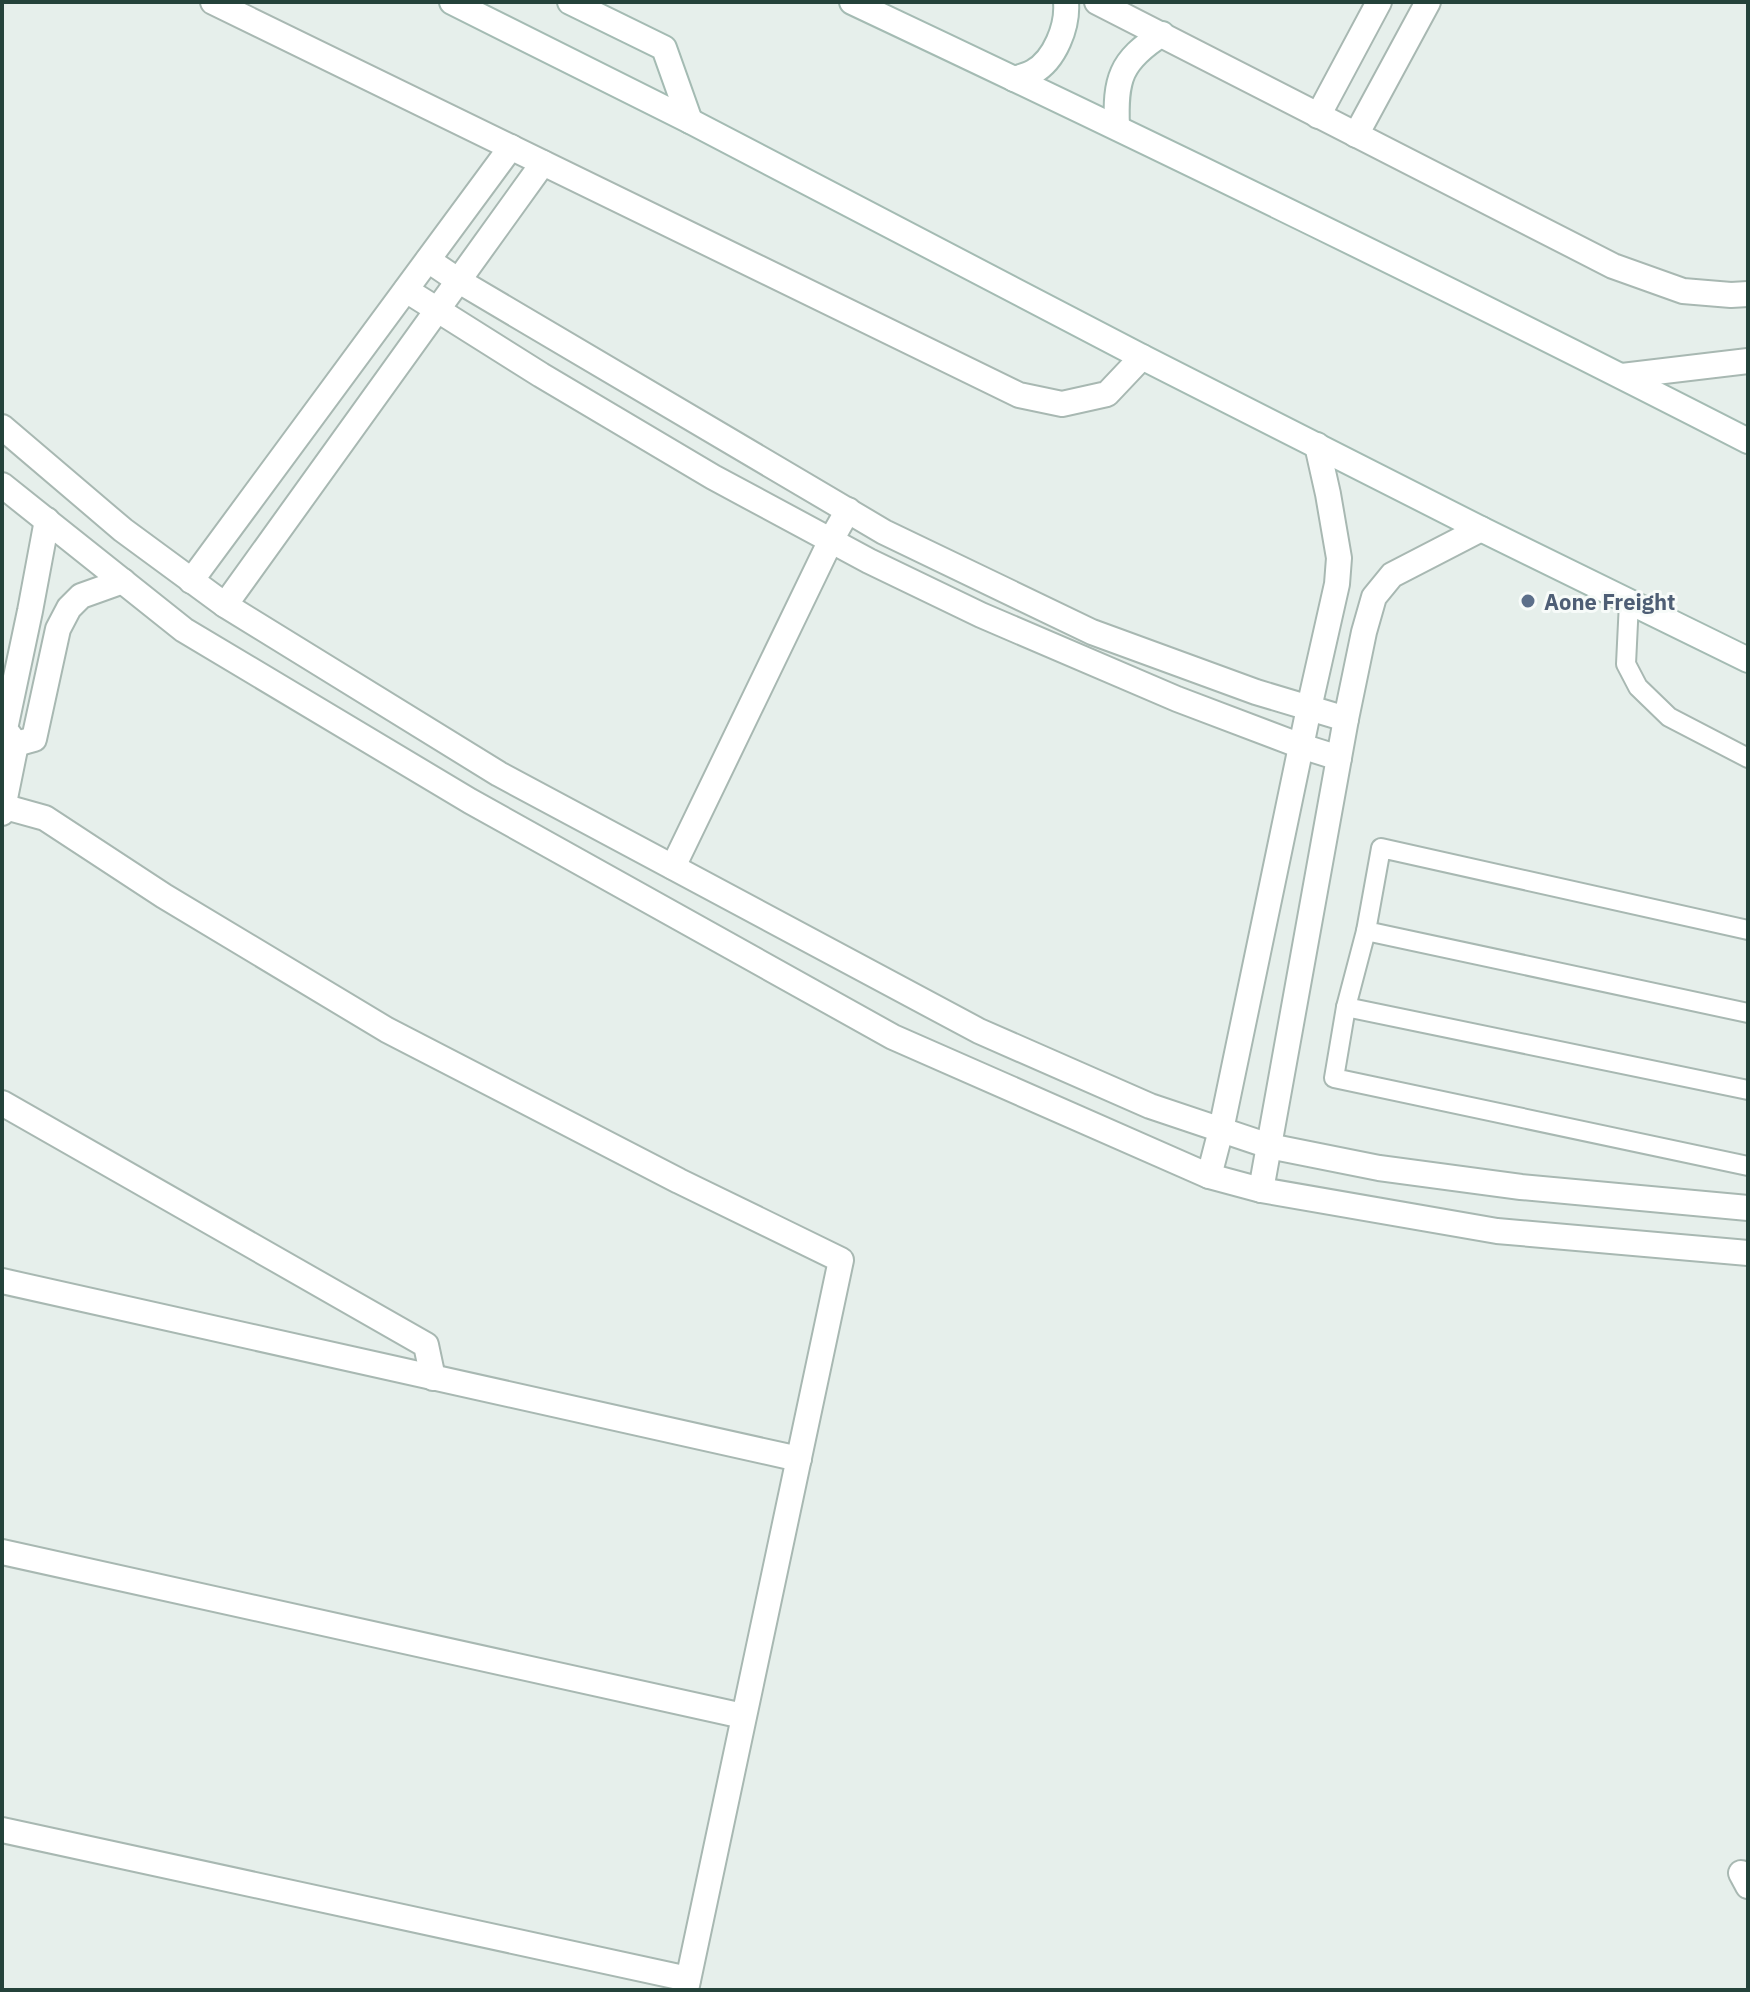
<svg xmlns="http://www.w3.org/2000/svg" width="1750" height="1992" font-family="'IBM Plex Sans',sans-serif">
<rect width="100%" height="100%" fill="#e6efeb"/>
<g fill="none" stroke-linecap="round" stroke-linejoin="round">
<defs>
<g id="lane">
<polyline points="1629,602 1626,664 1638,687 1669,717 1748,758"/>
<polyline points="1748,930 1381,848 1366,931 1748,1013"/>
<polyline points="1366,931 1346,1007 1748,1090"/>
<polyline points="1346,1007 1334,1078 1748,1166"/>
</g>
<g id="street">
<polyline points="213,2 1019,395 1062,404 1107,394 1142,357"/>
<polyline points="1097,2 1613,266 1683,291 1731,295 1748,294"/>
<polyline points="1318,116 1379,2"/>
<polyline points="1356,135 1428,2"/>
<polyline points="428,260 459,281 884,532 1092,632 1256,692 1346,719"/>
<polyline points="406,290 541,375 713,477 869,561 981,615 1177,699 1301,746 1339,758"/>
<polyline points="1622,376 1748,361"/>
<polyline points="2,427 123,530 225,605 499,774 979,1031 1150,1106 1269,1146 1379,1168 1521,1187 1748,1208"/>
<polyline points="2,485 184,630 470,801 893,1037 1209,1176 1261,1190 1497,1231 1748,1253"/>
<polyline points="191,581 511,147"/>
<polyline points="225,605 543,163"/>
<polyline points="16,744 34,739 58,629 69,608 81,596 123,581"/>
<polyline points="2,806 45,818 164,896 387,1030 679,1181 841,1260 686,1990"/>
<polyline points="2,813 16,744 5,729 30,611 47,520"/>
<polyline points="673,867 831,540 848,510"/>
<polyline points="2,1103 426,1345 433,1378"/>
<polyline points="1209,1176 1221,1130 1309,708 1337,584 1339,558 1328,494 1317,445"/>
<polyline points="1261,1190 1346,719 1364,632 1374,597 1392,575 1481,529"/>
<polyline points="2,1281 799,1459"/>
<polyline points="2,1552 743,1716"/>
<polyline points="2,1830 688,1979"/>
<polyline points="1741,1873 1748,1886"/>
</g>
<g id="secondary">
<polyline points="452,2 690,121 1142,357 1481,529 1748,660"/>
<polyline points="570,2 664,48 690,121"/>
<path d="M852,2C1153,144 1452,289 1748,441"/>
<path d="M1014,79C1020,77 1028,75 1033,72C1055,60 1068,26 1066,2"/>
<path d="M1117,127C1115,79 1120,61 1162,34"/>
</g>
</defs>
<use href="#lane" stroke="#a8b8b2" stroke-width="22"/>
<use href="#street" stroke="#a8b8b2" stroke-width="28"/>
<use href="#secondary" stroke="#a4bbb3" stroke-width="28"/>
<use href="#lane" stroke="#fff" stroke-width="18"/>
<use href="#street" stroke="#fff" stroke-width="24"/>
<use href="#secondary" stroke="#fff" stroke-width="24"/>
</g>
<circle fill="#5c6f8a" stroke="#f7fbf9" stroke-width="3" cx="1528" cy="601" r="8"/>
<g text-anchor="middle" dominant-baseline="central" stroke-width="6" stroke-linejoin="round" paint-order="stroke">
<g font-size="22" font-weight="bold" fill="#4e5e75" stroke="#f7fbf9" text-anchor="start">
<text x="1544" y="601">Aone Freight</text>
</g>
</g>
<rect width="1750" height="1992" fill="none" stroke="#24423a" stroke-width="8"/>
</svg>
